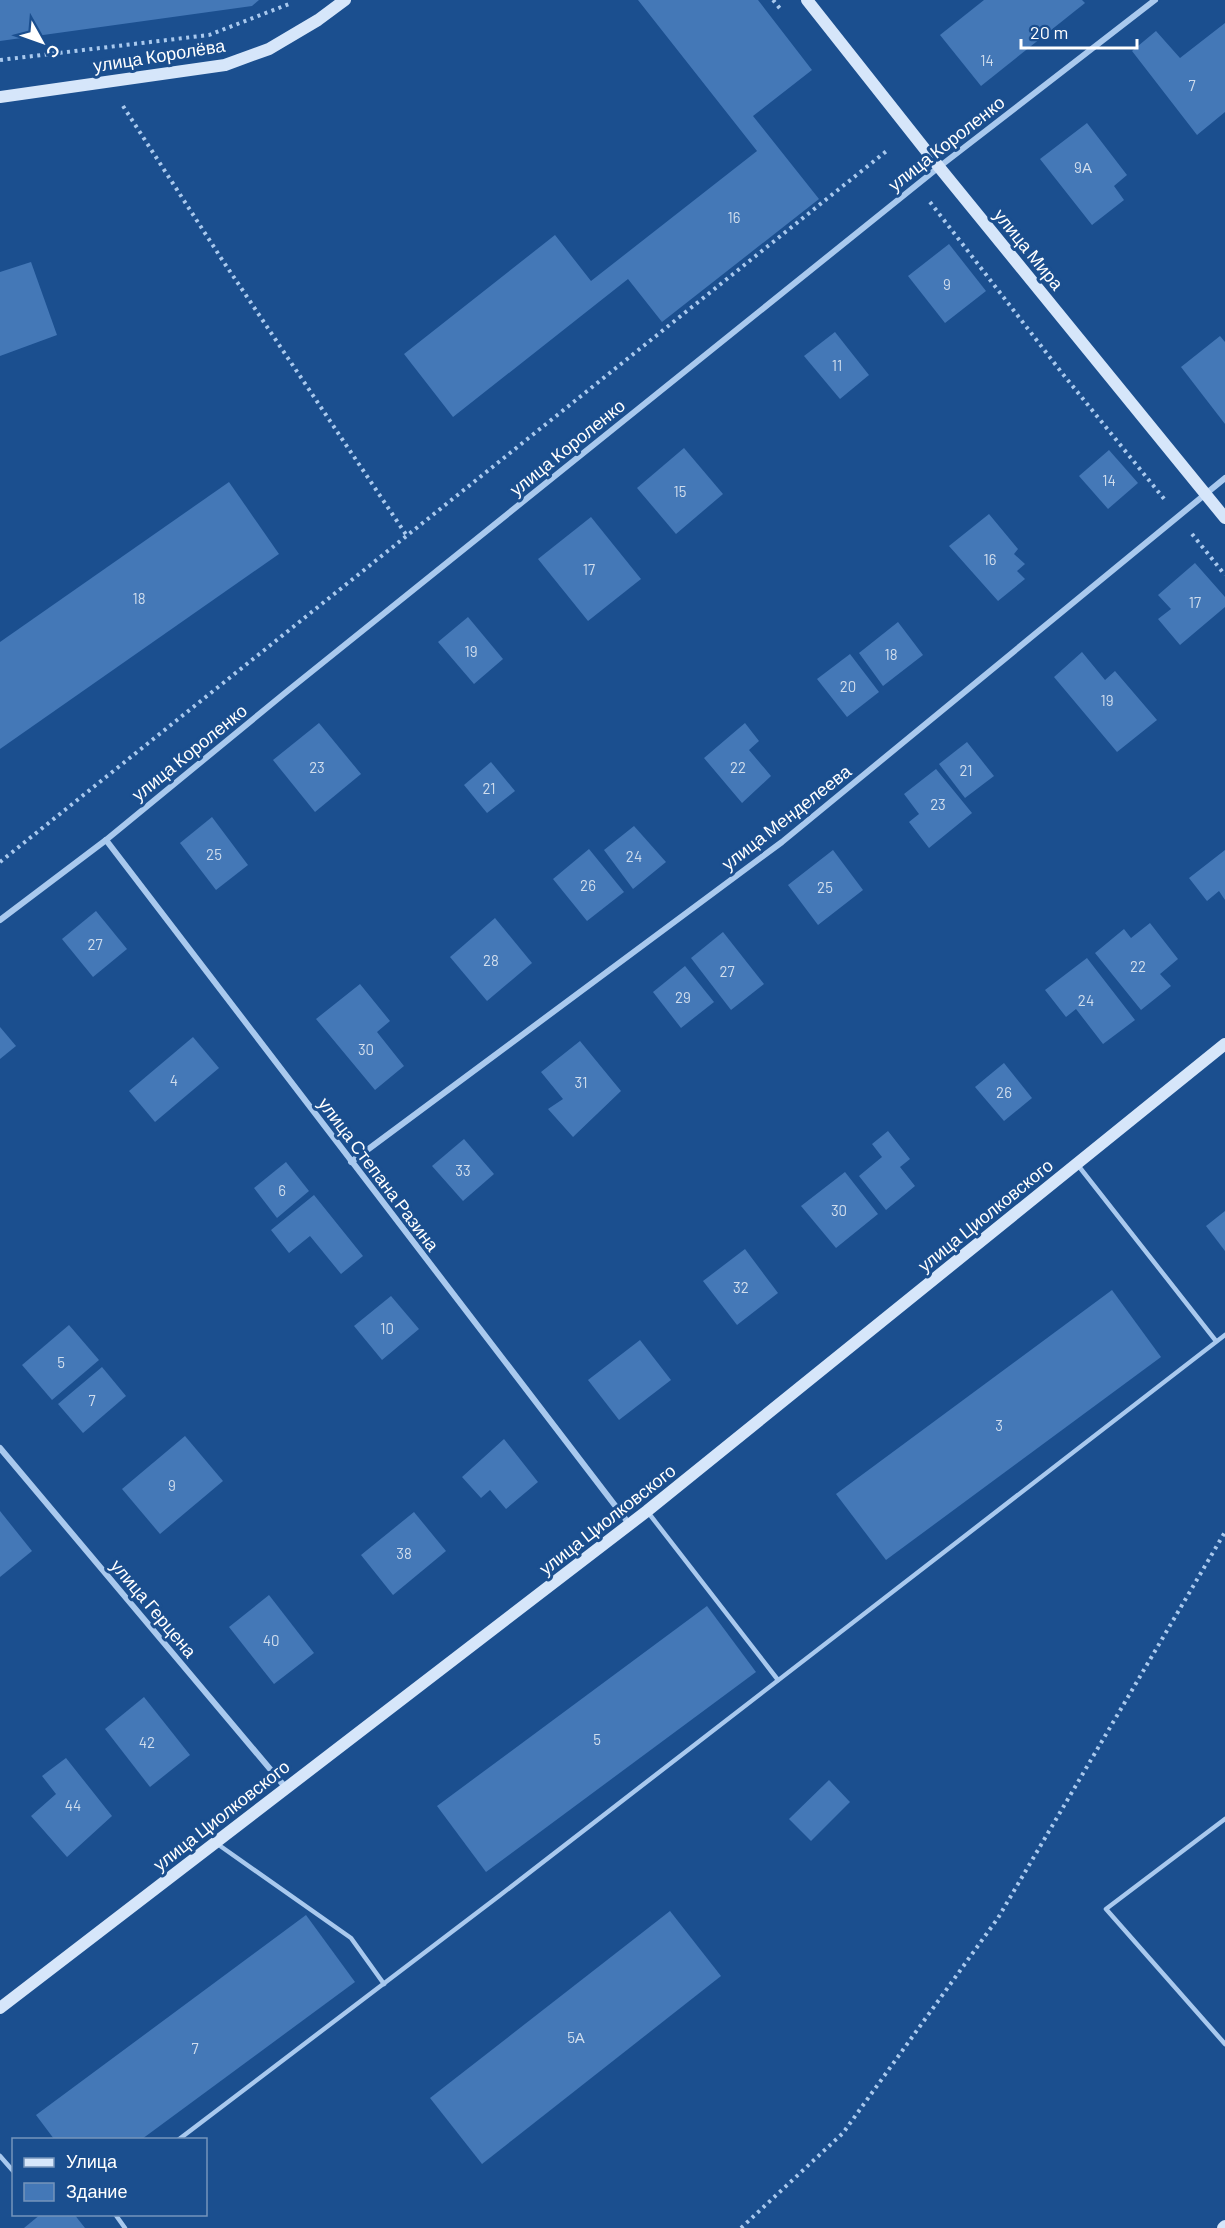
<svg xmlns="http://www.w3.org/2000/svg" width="1225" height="2228" font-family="Barlow,sans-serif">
<rect width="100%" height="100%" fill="#1b4f8f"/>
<g fill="#4478b7">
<polygon points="0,0 259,0 252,6 0,41"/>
<polygon points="638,0 758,0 812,70 753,116 819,199 662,322 628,279 453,417 404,354 555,235 591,281 757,151"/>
<polygon points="984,0 1082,0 1085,3 981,86 940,35"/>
<polygon points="1225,23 1225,112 1197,135 1132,51 1156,31 1180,58"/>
<polygon points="1087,123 1127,175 1114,186 1124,200 1092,225 1040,159"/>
<polygon points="949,244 986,291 945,323 908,276"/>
<polygon points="31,262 57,335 0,356 0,272"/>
<polygon points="835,332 869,375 840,399 804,356"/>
<polygon points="1220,336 1225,342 1225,424 1181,367"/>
<polygon points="684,448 723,494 676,534 637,488"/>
<polygon points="1109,450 1138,483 1108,509 1079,476"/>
<polygon points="229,482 279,554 0,749 0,642"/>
<polygon points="989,514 1018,549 1014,554 1025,564 1017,571 1025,579 998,601 949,546"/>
<polygon points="591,517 641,579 588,621 538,559"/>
<polygon points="1195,563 1225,597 1225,607 1180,645 1158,619 1171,609 1158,595"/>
<polygon points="468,617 503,659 474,684 438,642"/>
<polygon points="898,622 923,655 883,686 859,653"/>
<polygon points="1082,652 1105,680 1115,671 1157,720 1117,752 1054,677"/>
<polygon points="850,654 879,692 847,717 817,679"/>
<polygon points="319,723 361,774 315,812 273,760"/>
<polygon points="745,723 759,741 749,750 771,776 742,803 704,758"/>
<polygon points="967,742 994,776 965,798 939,764"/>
<polygon points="491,762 515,791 487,813 464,785"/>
<polygon points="936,769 972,813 929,848 909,822 919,814 904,794"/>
<polygon points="212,817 248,865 216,890 180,843"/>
<polygon points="634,826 666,862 633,889 604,850"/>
<polygon points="589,849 624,892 587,921 553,879"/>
<polygon points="833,850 863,890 818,925 788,885"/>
<polygon points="1225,850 1225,900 1219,891 1207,901 1189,878"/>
<polygon points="96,911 127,949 93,977 62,939"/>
<polygon points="495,918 532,963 487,1001 450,957"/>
<polygon points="1150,923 1178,959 1160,974 1171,986 1141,1010 1095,953 1124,929 1131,938"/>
<polygon points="723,932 764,984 731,1010 691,958"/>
<polygon points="1087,958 1135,1020 1103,1044 1076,1009 1066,1017 1045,990"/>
<polygon points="685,966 714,1002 681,1028 653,992"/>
<polygon points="360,984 390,1021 377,1032 404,1066 375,1090 316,1019"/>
<polygon points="0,1027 16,1046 0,1059"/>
<polygon points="193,1037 219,1068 155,1122 129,1091"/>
<polygon points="580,1041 621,1091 573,1137 548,1109 563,1099 541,1072"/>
<polygon points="1004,1063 1032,1098 1004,1121 975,1087"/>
<polygon points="888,1131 910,1159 900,1167 915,1186 886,1210 859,1176 882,1157 872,1144"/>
<polygon points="464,1139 494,1174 463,1201 432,1166"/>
<polygon points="286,1162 309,1191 277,1218 254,1188"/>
<polygon points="845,1172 878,1214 836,1248 801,1206"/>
<polygon points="314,1195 363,1256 341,1274 310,1236 289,1253 271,1230"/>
<polygon points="1225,1211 1225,1251 1206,1226"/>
<polygon points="745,1249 778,1293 737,1325 703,1281"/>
<polygon points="1112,1290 1161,1357 886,1560 836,1494"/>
<polygon points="391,1296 419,1329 382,1360 354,1326"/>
<polygon points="69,1325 99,1360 52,1400 22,1365"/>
<polygon points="640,1340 671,1380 619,1420 588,1380"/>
<polygon points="102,1367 126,1396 83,1433 58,1404"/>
<polygon points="185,1436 223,1481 160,1534 122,1489"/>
<polygon points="504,1439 538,1482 506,1509 490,1490 481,1498 462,1477"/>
<polygon points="0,1511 32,1551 0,1577"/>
<polygon points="414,1512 446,1551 393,1595 361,1555"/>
<polygon points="269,1595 314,1653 274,1684 229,1627"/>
<polygon points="707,1606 756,1672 486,1872 437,1806"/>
<polygon points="144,1697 190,1755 150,1787 105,1729"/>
<polygon points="66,1758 112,1816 67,1857 31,1816 56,1794 42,1776"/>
<polygon points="829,1780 850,1802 811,1841 789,1819"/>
<polygon points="670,1911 721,1976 482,2164 430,2098"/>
<polygon points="306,1915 355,1982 142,2139 54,2139 36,2115"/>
<polygon points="41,2214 74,2214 85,2228 24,2228"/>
</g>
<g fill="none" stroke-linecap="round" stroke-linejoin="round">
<g stroke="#a9c9ee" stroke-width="4" stroke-dasharray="3 4.5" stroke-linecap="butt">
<polyline points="773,0 782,11"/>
<polyline points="0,60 209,35 289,4"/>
<polyline points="123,106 221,258 407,536"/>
<polyline points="930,202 1062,373 1165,500"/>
<polyline points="1192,534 1225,575"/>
<polyline points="0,862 889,149"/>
<polyline points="741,2228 843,2133 998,1918 1225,1532"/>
</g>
<g stroke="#a9c9ee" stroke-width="4.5">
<polyline points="1077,1164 1216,1341"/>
<polyline points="647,1511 778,1680"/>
<polyline points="1225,1819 1106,1909 1225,2044"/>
<polyline points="216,1843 351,1938 384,1984"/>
<polyline points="178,2140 499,1896 1225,1335"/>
<polyline points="0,2156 14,2172"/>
<polyline points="115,2214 125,2228"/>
</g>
<g stroke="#a9c9ee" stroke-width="6">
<polyline points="106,840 630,1525"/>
<polyline points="0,920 106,840 285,693 939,167 1155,0"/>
<polyline points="351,1162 782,842 1225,478"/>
<polyline points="0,1448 286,1788"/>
</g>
<g stroke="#d6e6fa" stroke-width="12">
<polyline points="807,0 939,167 1225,518"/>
<polyline points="0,97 225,65 269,49 318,20 345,0"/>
<polyline points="0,2008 647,1511 1225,1044"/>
<polyline points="1223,2228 1225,2226"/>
</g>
</g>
<g text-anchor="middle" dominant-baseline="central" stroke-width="6" stroke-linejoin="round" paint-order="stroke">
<g font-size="15" fill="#d0dded">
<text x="987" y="60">14</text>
<text x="1192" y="85">7</text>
<text x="1083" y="167">9А</text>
<text x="734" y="217">16</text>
<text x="947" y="284">9</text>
<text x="837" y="365">11</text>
<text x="1109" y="480">14</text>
<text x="680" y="491">15</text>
<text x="990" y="559">16</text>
<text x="589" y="569">17</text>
<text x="139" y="598">18</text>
<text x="1195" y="602">17</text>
<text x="471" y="651">19</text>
<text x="891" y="654">18</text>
<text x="848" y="686">20</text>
<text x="1107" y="700">19</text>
<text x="317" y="767">23</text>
<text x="738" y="767">22</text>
<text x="966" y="770">21</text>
<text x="489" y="788">21</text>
<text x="938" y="804">23</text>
<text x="214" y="854">25</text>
<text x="634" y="856">24</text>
<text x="588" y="885">26</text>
<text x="825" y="887">25</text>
<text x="95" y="944">27</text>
<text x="491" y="960">28</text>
<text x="1138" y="966">22</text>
<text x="727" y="971">27</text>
<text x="683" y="997">29</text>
<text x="1086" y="1000">24</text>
<text x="366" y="1049">30</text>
<text x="174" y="1080">4</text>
<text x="581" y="1082">31</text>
<text x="1004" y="1092">26</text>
<text x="463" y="1170">33</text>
<text x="282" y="1190">6</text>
<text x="839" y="1210">30</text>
<text x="741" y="1287">32</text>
<text x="387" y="1328">10</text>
<text x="61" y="1362">5</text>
<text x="92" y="1400">7</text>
<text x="999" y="1425">3</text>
<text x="172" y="1485">9</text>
<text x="404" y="1553">38</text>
<text x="271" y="1640">40</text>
<text x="597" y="1739">5</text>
<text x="147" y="1742">42</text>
<text x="73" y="1805">44</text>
<text x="576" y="2037">5А</text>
<text x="195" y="2048">7</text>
</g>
<g font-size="18" fill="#fff" stroke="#1b4f8f">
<text transform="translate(159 55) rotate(-9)">улица Королёва</text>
<text transform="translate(946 143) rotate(-38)">улица Короленко</text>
<text transform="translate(1029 249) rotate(51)">улица Мира</text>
<text transform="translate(567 447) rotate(-39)">улица Короленко</text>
<text transform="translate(189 752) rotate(-39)">улица Короленко</text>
<text transform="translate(786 817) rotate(-38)">улица Менделеева</text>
<text transform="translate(379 1174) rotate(53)">улица Степана Разина</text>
<text transform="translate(985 1215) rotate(-39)">улица Циолковского</text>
<text transform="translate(607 1519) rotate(-38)">улица Циолковского</text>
<text transform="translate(154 1608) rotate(50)">улица Герцена</text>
<text transform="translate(221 1815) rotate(-38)">улица Циолковского</text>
</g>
</g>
<rect x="12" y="2138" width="195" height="78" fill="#1b4f8f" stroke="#7695bc" stroke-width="1.5"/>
<rect x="24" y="2158" width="30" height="9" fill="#d6e6fa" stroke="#7695bc" stroke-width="1.5"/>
<text x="66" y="2168" font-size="18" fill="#ffffff">Улица</text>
<rect x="24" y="2183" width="30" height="18" fill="#4478b7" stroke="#7695bc" stroke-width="1.5"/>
<text x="66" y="2198" font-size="18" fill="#ffffff">Здание</text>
<g transform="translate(42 42) rotate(130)" stroke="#1b4f8f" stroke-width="4.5" paint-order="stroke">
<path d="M0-4.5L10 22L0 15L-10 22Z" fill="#ffffff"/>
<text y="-9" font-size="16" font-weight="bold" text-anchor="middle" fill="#ffffff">С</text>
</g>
<path d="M1021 39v9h116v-9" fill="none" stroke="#ffffff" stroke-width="3"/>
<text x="1030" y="39" font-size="18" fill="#ffffff" stroke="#1b4f8f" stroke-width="4.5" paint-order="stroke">20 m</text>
</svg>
